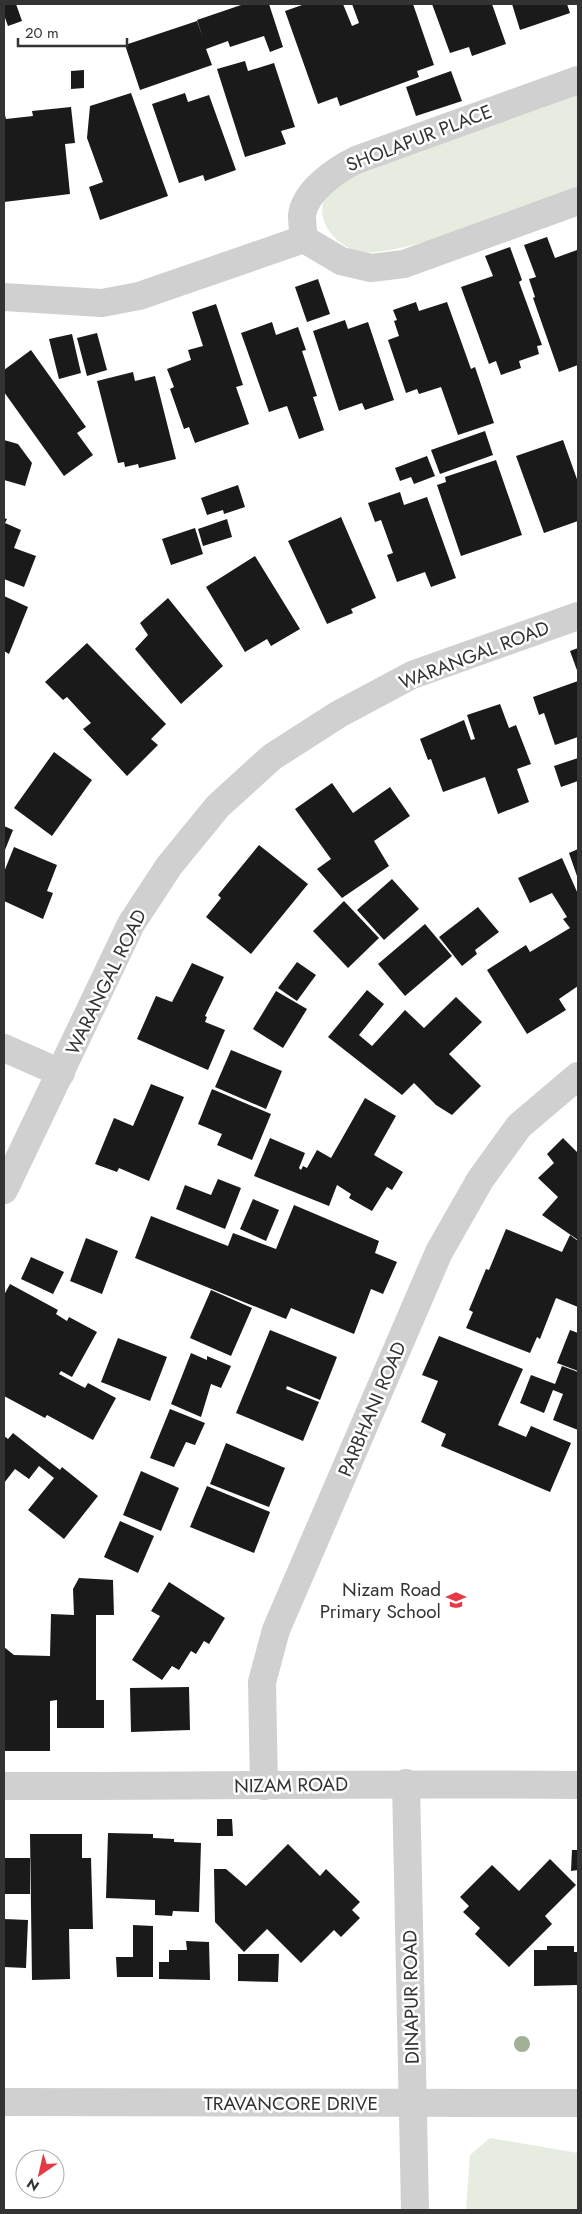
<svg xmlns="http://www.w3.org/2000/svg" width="582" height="2214" font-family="Jost,sans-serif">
<rect width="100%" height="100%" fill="#fff"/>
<g fill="#e6ecdf">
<path d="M578,93V190C537,204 391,262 356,251C341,246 326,232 323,217C319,199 330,191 342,179Z"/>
<polygon points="490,2138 578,2153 578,2210 466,2210 470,2155"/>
</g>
<g fill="#1a1a1a">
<polygon points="9,4 16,4 22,21 8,26 4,15 4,5"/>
<polygon points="244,4 269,4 283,47 270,52 264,36 230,47 228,41 206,49 212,65 140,90 125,45 197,21 203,38 197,20"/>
<polygon points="305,4 343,4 352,26 359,23 352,4 413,4 434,65 417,71 419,77 340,106 337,97 318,104 285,11"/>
<polygon points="432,4 492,4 506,44 472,56 469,47 450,53"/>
<polygon points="512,4 567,4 570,13 520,30"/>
<polygon points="245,61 248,71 274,63 295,127 281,131 286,144 245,157 217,69"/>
<polygon points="84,70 84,88 71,89 71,71"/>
<polygon points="451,71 462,101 416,116 406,87"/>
<polygon points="131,93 168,196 100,220 89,187 103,182 87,138 90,106"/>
<polygon points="185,93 188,102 209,95 236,170 205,181 203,175 179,183 152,104"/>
<polygon points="71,107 75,143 65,144 70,194 4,202 4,111 6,119 33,116 32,111"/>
<polygon points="547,237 555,258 577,250 578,253 578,365 559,372 533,298 535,297 529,279 536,277 524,245"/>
<polygon points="510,247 522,280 519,282 542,345 537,346 539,354 519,361 521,368 501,375 496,361 489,364 461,287 493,276 485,256"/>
<polygon points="318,279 330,314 307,322 295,287"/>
<polygon points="416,302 419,311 447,302 471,369 475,367 494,423 458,435 441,387 419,394 417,389 406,393 388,340 399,336 394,321 397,320 393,310"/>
<polygon points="216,304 243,385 236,387 249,424 195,443 189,427 184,429 170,389 174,387 167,369 191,360 188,350 203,346 192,312"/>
<polygon points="345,320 348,329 368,322 394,400 365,410 362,403 339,411 313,331"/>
<polygon points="272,322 276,335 298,327 306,350 302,351 317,396 313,397 324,430 299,439 287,406 269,412 241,333"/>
<polygon points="97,333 107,370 87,376 77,338"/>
<polygon points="72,334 81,373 59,379 49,339"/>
<polygon points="31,350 86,427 77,433 93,455 64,476 4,392 4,370"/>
<polygon points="133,372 135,381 155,376 176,459 139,468 138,464 125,467 124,462 118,463 97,381"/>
<polygon points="485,431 493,455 440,474 431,450"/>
<polygon points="4,440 18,444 32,463 25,486 4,480"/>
<polygon points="563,440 578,482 578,521 544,533 516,456"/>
<polygon points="427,456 435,476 414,484 411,477 400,481 395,468"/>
<polygon points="496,460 522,535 461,556 437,485 446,482 445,477"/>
<polygon points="238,485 245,507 224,514 223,510 207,515 201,498"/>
<polygon points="400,492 404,505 427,497 456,578 431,587 425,572 397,582 387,555 393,553 381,520 375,522 368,503"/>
<polygon points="341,517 376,598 351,609 353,613 327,624 288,541"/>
<polygon points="4,518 7,519 5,523 21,530 14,548 36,556 24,587 4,579"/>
<polygon points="227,519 232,537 203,546 198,529"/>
<polygon points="195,528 203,554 171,565 162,539"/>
<polygon points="255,556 300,629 271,646 267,639 245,652 206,587"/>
<polygon points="4,596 28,607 9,654 4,651"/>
<polygon points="168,598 223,666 181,704 135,649 148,635 140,623"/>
<polygon points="87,643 166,724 151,739 158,745 127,776 83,729 91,723 67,697 63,700 45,682"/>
<polygon points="578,648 578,673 570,651"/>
<polygon points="578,681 578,737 555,745 544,713 539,715 533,697"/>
<polygon points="500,704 509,728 516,725 531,764 517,769 529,802 498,814 485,777 443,792 431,759 428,760 420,739 464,720 471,740 475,739 467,715"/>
<polygon points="54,752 92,780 52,836 14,808"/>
<polygon points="578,758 578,781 561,787 554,766"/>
<polygon points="332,783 353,813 390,787 410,816 374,841 389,866 342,898 317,869 331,859 295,809"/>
<polygon points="4,826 13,830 5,850 4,850"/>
<polygon points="259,845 308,884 251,954 206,917 221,898 218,895"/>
<polygon points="14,847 57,865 47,891 53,893 43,919 4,901 4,872"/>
<polygon points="578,849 578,879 569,853"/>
<polygon points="562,858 578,894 578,986 559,999 566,1010 527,1034 487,970 526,945 530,952 570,928 563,919 567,917 552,893 530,903 518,878"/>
<polygon points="392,879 419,909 384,940 357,910"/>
<polygon points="344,901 379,938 348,968 313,931"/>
<polygon points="478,907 499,932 475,950 477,954 462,966 439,937"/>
<polygon points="425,924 452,956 405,996 378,964"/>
<polygon points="297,962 316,975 297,1001 278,988"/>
<polygon points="192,963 224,977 205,1016 207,1017 205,1022 225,1030 208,1070 137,1039 156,996 172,1002"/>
<polygon points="367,990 384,1004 359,1035 372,1046 405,1010 424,1028 456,997 482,1022 449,1054 481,1086 452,1115 436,1105 414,1083 402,1095 328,1037"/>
<polygon points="276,991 307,1009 283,1048 253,1029"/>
<polygon points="231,1050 282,1071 266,1109 215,1087"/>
<polygon points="151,1084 184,1097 149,1181 119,1168 117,1172 95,1164 114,1118 133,1126"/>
<polygon points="212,1089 271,1114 252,1160 217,1145 222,1134 198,1124"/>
<polygon points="365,1098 396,1116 374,1155 403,1172 392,1190 387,1187 372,1211 349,1198 351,1194 337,1185 329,1206 254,1176 270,1138 305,1153 299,1168 301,1170 303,1166 307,1168 317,1150 331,1158"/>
<polygon points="563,1138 578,1153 578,1240 542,1215 558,1197 538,1178 554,1163 547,1154"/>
<polygon points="218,1179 241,1188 225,1229 176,1209 185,1185 211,1195"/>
<polygon points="253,1199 279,1210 266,1241 240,1229"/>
<polygon points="294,1205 379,1241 375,1253 397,1262 383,1294 371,1289 354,1334 291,1308 286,1319 135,1258 151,1216 228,1246 233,1233 276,1249"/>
<polygon points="506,1229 562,1252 570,1235 578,1241 578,1307 556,1298 540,1339 537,1337 530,1353 466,1328 473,1312 469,1310 486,1269 489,1270"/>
<polygon points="86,1238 118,1251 102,1294 70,1281"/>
<polygon points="31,1257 64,1272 53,1294 21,1279"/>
<polygon points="10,1284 58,1310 56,1314 67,1321 69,1317 97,1332 72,1377 61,1371 59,1374 85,1388 88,1383 116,1398 93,1440 47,1415 45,1418 4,1396 4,1295"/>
<polygon points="211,1290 252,1308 231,1356 190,1338"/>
<polygon points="270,1330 337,1357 320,1400 287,1386 286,1389 319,1402 303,1441 236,1413"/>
<polygon points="570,1330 578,1333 578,1371 557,1363"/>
<polygon points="439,1336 523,1369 498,1425 526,1437 531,1426 571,1443 550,1492 441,1446 446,1434 421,1422 438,1381 422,1375"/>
<polygon points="118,1338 167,1357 150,1401 101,1382"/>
<polygon points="191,1353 207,1360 207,1356 231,1366 221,1388 211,1384 201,1417 171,1404"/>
<polygon points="562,1366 578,1372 578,1430 553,1420 563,1394 553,1390 544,1413 520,1403 531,1375 555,1384"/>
<polygon points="170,1409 205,1423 195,1445 186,1442 174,1467 150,1458"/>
<polygon points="13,1433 60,1470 62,1467 98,1496 64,1539 28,1510 54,1478 39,1466 29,1479 15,1469 4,1483 4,1436 8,1439"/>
<polygon points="226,1443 285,1468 269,1507 210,1484"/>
<polygon points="141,1471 179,1488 161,1531 123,1515"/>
<polygon points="207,1486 270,1512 254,1553 190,1527"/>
<polygon points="120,1521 154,1536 138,1573 104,1557"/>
<polygon points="79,1578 113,1580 114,1615 96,1615 96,1700 104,1700 104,1728 57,1728 57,1700 50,1701 50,1751 4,1751 4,1647 14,1655 50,1656 51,1614 74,1615 73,1589"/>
<polygon points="169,1582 225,1618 209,1644 204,1641 196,1654 191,1651 179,1670 172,1666 162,1680 132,1660 160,1616 151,1611"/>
<polygon points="189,1687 190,1730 131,1732 130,1688"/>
<polygon points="217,1819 232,1819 233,1836 217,1836"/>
<polygon points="108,1833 153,1834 153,1838 174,1839 174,1842 201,1843 199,1912 173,1911 172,1916 155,1915 155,1900 106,1898"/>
<polygon points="30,1834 82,1834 82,1858 91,1858 93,1929 69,1929 70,1979 32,1980"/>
<polygon points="288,1844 320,1876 326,1869 360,1902 352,1910 360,1918 341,1937 334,1930 301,1963 267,1929 244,1952 215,1922 214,1869 226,1869 246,1886"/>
<polygon points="572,1850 578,1850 578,1870 571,1871"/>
<rect x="4" y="1858" width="26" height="36"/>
<polygon points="550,1859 576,1885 545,1916 552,1924 509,1967 475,1934 480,1928 463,1912 469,1906 460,1897 492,1865 519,1891"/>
<polygon points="4,1919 28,1920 26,1968 4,1967"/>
<polygon points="133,1925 153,1926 153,1977 117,1977 116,1957 133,1957"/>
<polygon points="186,1941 209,1942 210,1980 159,1979 159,1962 169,1962 169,1950 187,1950"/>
<polygon points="547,1946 574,1946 574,1952 578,1952 578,1985 534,1986 534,1950 547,1950"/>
<polygon points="238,1954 279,1954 278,1982 238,1981"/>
</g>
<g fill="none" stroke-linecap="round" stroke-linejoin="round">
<g stroke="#d0d0d0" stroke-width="28">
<path d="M304,239C303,231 302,223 302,215C305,191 336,170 356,160L578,80"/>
<polyline points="304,239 341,261 371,268 404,264 578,201"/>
<polyline points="4,297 102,303 139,296 304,239"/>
<polyline points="4,1048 61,1073"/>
<polyline points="4,1190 131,924 169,866 218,806 272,757 339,714 412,675 578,616"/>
<polyline points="406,1783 415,2210"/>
<path d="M4,1786C195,1786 387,1783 578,1785"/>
<polyline points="264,1786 262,1682 276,1630 439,1252 480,1180 519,1126 578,1076"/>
<polyline points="4,2102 578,2103"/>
</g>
</g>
<circle fill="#a2b095" cx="522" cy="2044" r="8"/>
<defs>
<symbol id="school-bare" viewBox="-9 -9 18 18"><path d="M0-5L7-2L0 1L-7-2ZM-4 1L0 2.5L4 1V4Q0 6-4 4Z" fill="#e63946" stroke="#fff" stroke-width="2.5" paint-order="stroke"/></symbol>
</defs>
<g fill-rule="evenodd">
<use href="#school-bare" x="442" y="1586" width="28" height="28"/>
</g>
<g text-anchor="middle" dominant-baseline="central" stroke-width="5" stroke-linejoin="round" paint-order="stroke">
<g font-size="19" fill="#333" stroke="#fff">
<text transform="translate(419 138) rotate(-21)">SHOLAPUR PLACE</text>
<text transform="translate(474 655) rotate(-21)">WARANGAL ROAD</text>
<text transform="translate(106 982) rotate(-64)">WARANGAL ROAD</text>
<text transform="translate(372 1409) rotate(-67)">PARBHANI ROAD</text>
<text transform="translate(291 1785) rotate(-1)">NIZAM ROAD</text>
<text transform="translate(411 1997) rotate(-91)">DINAPUR ROAD</text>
<text x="291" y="2103">TRAVANCORE DRIVE</text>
</g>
<g font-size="19" fill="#333" stroke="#fff" text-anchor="end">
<text x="441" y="1589">Nizam Road<tspan x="441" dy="22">Primary School</tspan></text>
</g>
</g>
<rect width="582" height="2214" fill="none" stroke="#333333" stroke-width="10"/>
<g transform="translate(40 2174) rotate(214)"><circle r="24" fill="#ffffff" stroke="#adadad"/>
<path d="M0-4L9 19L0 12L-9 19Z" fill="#e63946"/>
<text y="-8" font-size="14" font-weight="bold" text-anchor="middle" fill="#333333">N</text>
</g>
<path d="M18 38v8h109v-8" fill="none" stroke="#333333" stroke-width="2.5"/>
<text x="25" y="38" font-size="15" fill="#333333" stroke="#ffffff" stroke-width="4" paint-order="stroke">20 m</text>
</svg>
